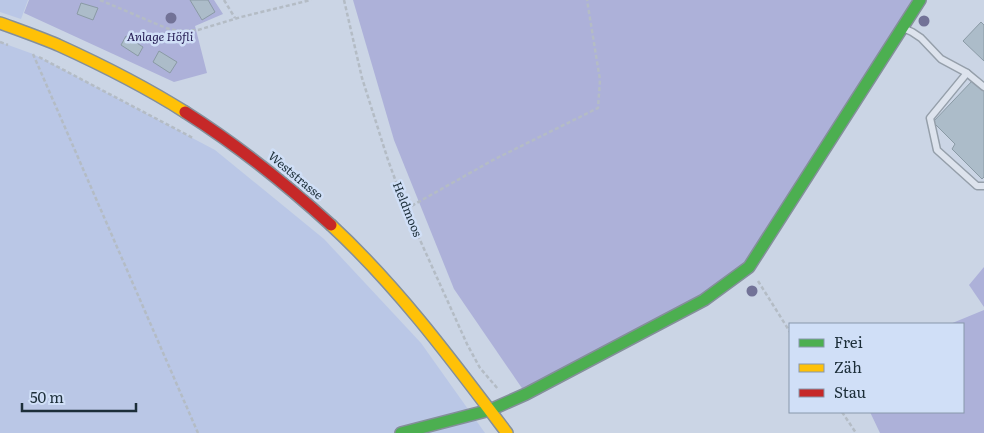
<svg xmlns="http://www.w3.org/2000/svg" width="984" height="433" font-family="Literata,serif">
<rect width="100%" height="100%" fill="#cbd5e5"/>
<g fill="#bac7e6">
<polygon points="0,0 28,0 21,19 0,12"/>
<polygon points="0,42 33,54 215,150 324,239 421,343 485,433 0,433"/>
</g>
<g fill="#adb1d9">
<polygon points="29,0 214,0 223,14 195,26 207,73 174,82 24,13"/>
<polygon points="353,0 920,0 749,267 526,394 454,289 394,140"/>
<polygon points="984,267 984,307 969,285"/>
<polygon points="984,310 984,433 880,433 870,412 963,412 963,324 950,324"/>
</g>
<g fill="#acbcc9" stroke="#8a9aa5">
<polygon points="190,0 208,0 215,12 202,20"/>
<polygon points="81,3 98,8 93,20 77,14"/>
<polygon points="981,22 984,25 984,61 963,41"/>
<polygon points="126,36 143,47 138,56 121,45"/>
<polygon points="159,51 177,62 170,73 153,62"/>
<polygon points="973,80 984,91 984,177 982,179 952,149 955,144 933,122"/>
</g>
<g fill="none" stroke-linecap="round" stroke-linejoin="round">
<defs>
<g id="lane">
<polyline points="903,28 912,32 921,38 941,59 967,73 984,87"/>
<polyline points="967,73 930,118 937,150 977,186 984,186"/>
</g>
<polyline id="fast" points="401,433 490,410 526,394 704,300 749,267 920,0"/>
<g id="slow">
<path d="M0,23C19,30 39,37 58,45C102,65 144,86 185,112"/>
<path d="M331,225C398,287 452,360 507,433"/>
</g>
<path id="jam" d="M185,112C237,145 285,183 331,225"/>
</defs>
<use href="#lane" stroke="#959faa" stroke-width="9"/>
<use href="#fast" stroke="#848f9a" stroke-width="14"/>
<use href="#slow" stroke="#848f9a" stroke-width="14"/>
<use href="#jam" stroke="#848f9a" stroke-width="14"/>
<g stroke="#b4bcc5" stroke-width="2.5" stroke-dasharray="4 2.5" stroke-linecap="butt">
<polyline points="100,0 166,28 178,31 198,30 241,17 311,0"/>
<polyline points="224,0 235,18"/>
<polyline points="344,0 362,78 388,160 406,209 467,344 480,368 498,389"/>
<polyline points="0,42 8,45"/>
<polyline points="33,54 198,433"/>
<polyline points="39,57 193,138"/>
<polyline points="406,209 493,160 598,108 600,80 587,0"/>
<polyline points="758,281 790,332"/>
<polyline points="842,412 856,433"/>
</g>
<use href="#lane" stroke="#dde3ed" stroke-width="6"/>
<use href="#fast" stroke="#4caf50" stroke-width="11"/>
<use href="#slow" stroke="#ffc107" stroke-width="11"/>
<use href="#jam" stroke="#c62828" stroke-width="11"/>
</g>
<g fill="#727297">
<circle cx="171" cy="18" r="5.5"/>
<circle cx="924" cy="21" r="5.5"/>
<circle cx="752" cy="291" r="5.5"/>
</g>
<g text-anchor="middle" dominant-baseline="central" stroke-width="5" stroke-linejoin="round" paint-order="stroke">
<g font-size="12" font-style="italic" fill="#292157" stroke="#d0dff7">
<text x="160" y="36">Anlage Höfli</text>
</g>
<g font-size="12" fill="#1c2e39" stroke="#d0dff7">
<text transform="translate(296 175) rotate(40)">Weststrasse</text>
<text transform="translate(408 209) rotate(68)">Heldmoos</text>
</g>
</g>
<rect x="789" y="323" width="175" height="90" fill="#d0dff7" stroke="#8898ab"/>
<rect x="799" y="339" width="25" height="8" fill="#4caf50" stroke="#8898ab"/>
<text x="834" y="348" font-size="15" fill="#1c2e39">Frei</text>
<rect x="799" y="364" width="25" height="8" fill="#ffc107" stroke="#8898ab"/>
<text x="834" y="373" font-size="15" fill="#1c2e39">Zäh</text>
<rect x="799" y="389" width="25" height="8" fill="#c62828" stroke="#8898ab"/>
<text x="834" y="398" font-size="15" fill="#1c2e39">Stau</text>
<path d="M22 403v8h114v-8" fill="none" stroke="#1c2e39" stroke-width="2.5"/>
<text x="30" y="403" font-size="15" fill="#1c2e39" stroke="#d0dff7" stroke-width="4" paint-order="stroke">50 m</text>
</svg>
